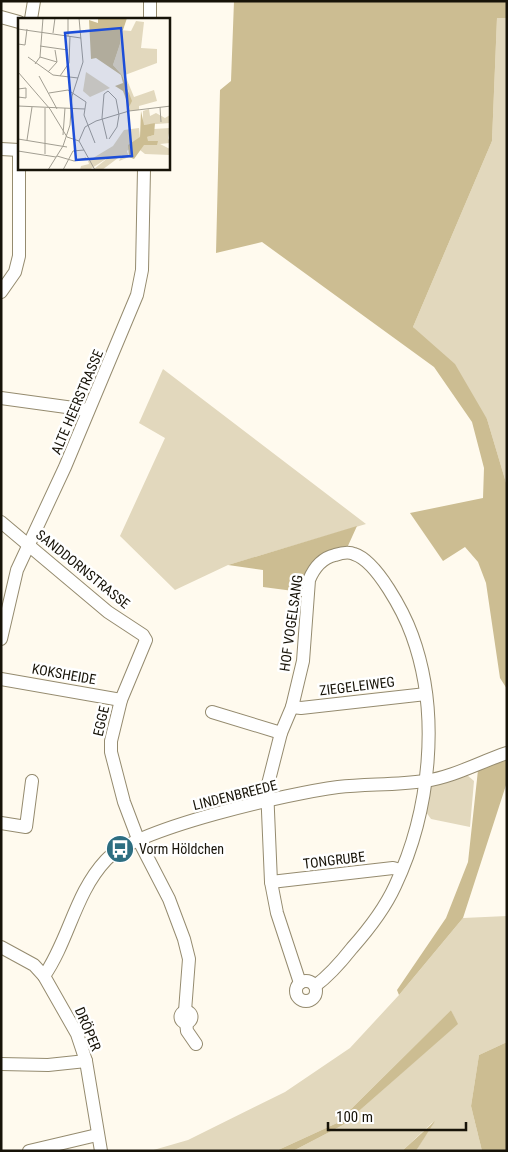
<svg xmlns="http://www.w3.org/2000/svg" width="508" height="1152" font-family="'Roboto Condensed',sans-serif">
<rect width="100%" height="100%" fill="#fffaee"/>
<g fill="#e2d8bd">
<polygon points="497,18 507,18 507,486 487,419 413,327 492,141"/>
<polygon points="163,369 366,524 228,565 175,590 120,536 165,438 139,423"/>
<polygon points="467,775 474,781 470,827 431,819 426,812 430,787"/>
<polygon points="507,916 507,1042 479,1055 471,1106 482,1151 416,1151 433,1122 402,1151 293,1151 343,1125 457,1024 451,1010 337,1123 276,1151 150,1151 188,1140 285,1092 350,1048 399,995 463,918"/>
</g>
<g fill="#ccbd92">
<polygon points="234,1 507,1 507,18 497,18 492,141 413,327 455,364 487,419 507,486 507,689 500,678 486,583 478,562 465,547 443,561 410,513 483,498 484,468 472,422 434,367 262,242 216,253 220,90 231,81"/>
<path d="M357,526L347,548C313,552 313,562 301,592L263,587V570L228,565Z"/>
<polygon points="507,760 507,782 463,918 399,995 397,990 446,918 468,862 478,770"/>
<polygon points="451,1010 458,1024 343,1125 293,1151 276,1151 337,1123"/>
<polygon points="507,1042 507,1151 482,1151 471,1106 479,1055"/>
<polygon points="435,1121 416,1151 402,1151"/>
</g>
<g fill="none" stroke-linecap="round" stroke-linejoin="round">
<defs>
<g id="minor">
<polyline points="150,1 150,19"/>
<polyline points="1,17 19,22"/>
<polyline points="31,19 34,1"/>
<polyline points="1,149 19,150"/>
<polyline points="1,292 15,272 19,256 19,156"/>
<polyline points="1,398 88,410"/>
<polyline points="1,522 108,612 143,635 146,640 121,700 111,741 111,752 124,802 138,839 169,899 184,939 189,959 185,1011"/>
<polyline points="1,639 17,570 65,467 137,295 142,270 144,169"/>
<polyline points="1,679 121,700"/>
<polyline points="292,707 301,708 426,694"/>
<polyline points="212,712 281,733"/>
<polyline points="1,823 26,827 32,781"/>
<polyline points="271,882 393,868 400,870"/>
<polyline points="1,947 34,965 44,976 77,1034 86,1061 101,1151"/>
<path d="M44,976C69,940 75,893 106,860C136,828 291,793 338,787C367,784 396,785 425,781C453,777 480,762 507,753"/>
<circle cx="306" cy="991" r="10"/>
<path d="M300,983L277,913L271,882L267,788L281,733L292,707L303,661L309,580C314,568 322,558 335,555C341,553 348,551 354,554C377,561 404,613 412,635C441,714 430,812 395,886C385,908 368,930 352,948C341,962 330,975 315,986"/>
<circle cx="186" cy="1017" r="5.5"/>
<polyline points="186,1022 187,1031 196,1044"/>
<polyline points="1,1064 48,1065 86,1061"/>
<polyline points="29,1151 97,1135"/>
</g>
</defs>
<use href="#minor" stroke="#958b6f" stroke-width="14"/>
<use href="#minor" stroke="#fff" stroke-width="12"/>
</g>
<defs>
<symbol id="bus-disc" viewBox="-11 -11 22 22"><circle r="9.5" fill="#2d6e81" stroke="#fff"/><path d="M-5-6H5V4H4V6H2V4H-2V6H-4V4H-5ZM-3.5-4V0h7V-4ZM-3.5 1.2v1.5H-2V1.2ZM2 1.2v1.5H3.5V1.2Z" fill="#fff"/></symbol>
</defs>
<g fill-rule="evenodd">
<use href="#bus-disc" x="104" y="833" width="32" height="32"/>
</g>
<g text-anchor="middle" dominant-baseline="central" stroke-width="5" stroke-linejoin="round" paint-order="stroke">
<g font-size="14" fill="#171308" stroke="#fff">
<text transform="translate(77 402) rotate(-67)">ALTE HEERSTRASSE</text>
<text transform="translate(83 569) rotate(39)">SANDDORNSTRASSE</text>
<text transform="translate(291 623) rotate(-82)">HOF VOGELSANG</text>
<text transform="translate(64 674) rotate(10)">KOKSHEIDE</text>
<text transform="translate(357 686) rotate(-7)">ZIEGELEIWEG</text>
<text transform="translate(101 721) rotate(-77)">EGGE</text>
<text transform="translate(235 795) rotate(-14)">LINDENBREEDE</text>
<text transform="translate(334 860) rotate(-7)">TONGRUBE</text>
<text transform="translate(88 1029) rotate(67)">DRÖPER</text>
</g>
<g font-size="14" fill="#171308" stroke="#fff" text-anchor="start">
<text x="139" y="849">Vorm Höldchen</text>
</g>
</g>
<g transform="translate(18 18)">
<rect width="152" height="152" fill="#fffaee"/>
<path d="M118,3L126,4L123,30L139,31V45L107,57L116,79L136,72L139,83L121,88V92L110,93L111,74L104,57L95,47L102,26V12L113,13ZM68,54L92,70L72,79L65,73ZM131,91L132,98L138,95L147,100L152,97V105L125,107V93ZM121,110L122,120L109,133L111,139L101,143L104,137L84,152L76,151L91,139L71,152H62L63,148L71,146L70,143L95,128L106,112ZM152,110L150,120L152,125L142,126L152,131V137L127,136L122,132L129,119L136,117V111Z" fill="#e2d8bd"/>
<path d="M80,0H109L105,12L102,13V26L95,47L104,57L114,83L111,89L105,73L97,68L105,65L103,57L78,40L73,41L71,2L80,5ZM123,93L126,107L143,104L137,105L136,117L129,119L130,123H140L139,127H126L116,141L111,139L110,127L122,119Z" fill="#ccbd92"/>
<path fill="none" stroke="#a29e92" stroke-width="1" d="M50,0V18M0,11L63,20M35,15L37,0M0,26L7,27L9,11M22,28L50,32M10,39L35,57L60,60M22,39L39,44M17,46L22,39L25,0M0,54L32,91L49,119M30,54L39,44L37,32M21,58L39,91M42,58L51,45L52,18M0,71L8,70V80L0,79M31,75L50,72L68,84L66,97L77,125M0,88L67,91M142,89L143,104M27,90V136M45,117L47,90M49,119L61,123L77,152M0,121L49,129M89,121L84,100L86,76L90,73L98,81L101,97L99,109L91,121M9,122L14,89M61,123L67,109L78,103L111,93L153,88M0,133L38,139M39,138L56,143L68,140M30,152L45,128L52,107L54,78L65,44L61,0M45,152L55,133L66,132"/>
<path fill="#1d4ed8" fill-opacity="0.15" stroke="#1d4ed8" stroke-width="2.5" d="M103,10L114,138L58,142L47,15Z"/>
<rect width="152" height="152" fill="none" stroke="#171308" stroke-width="2.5"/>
</g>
<rect width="508" height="1152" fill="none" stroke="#171308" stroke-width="5"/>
<path d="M328 1122v8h138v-8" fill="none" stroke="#171308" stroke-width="2.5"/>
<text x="336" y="1122" font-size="15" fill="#171308" stroke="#ffffff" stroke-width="4" paint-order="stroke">100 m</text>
</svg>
